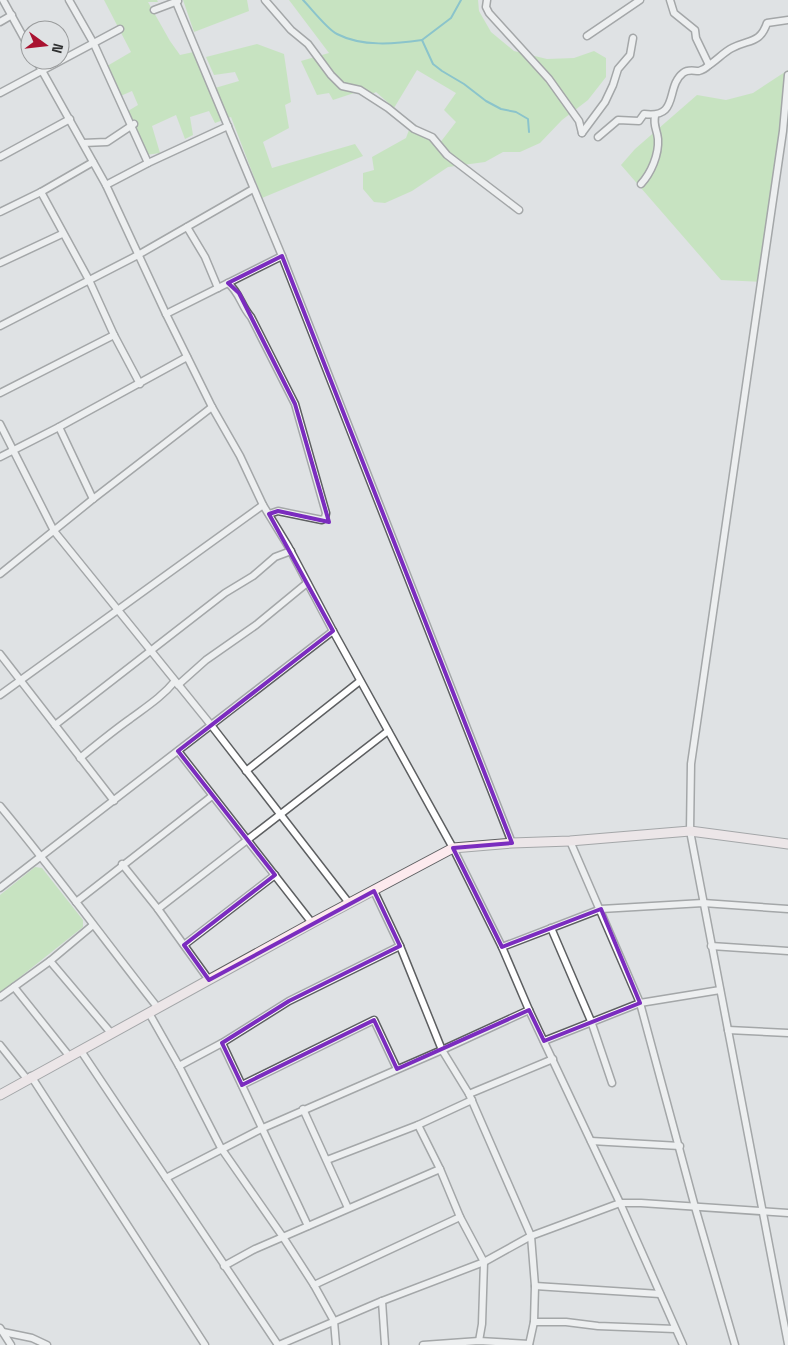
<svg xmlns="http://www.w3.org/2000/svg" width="788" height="1345" font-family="'Space Grotesk',sans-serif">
<rect width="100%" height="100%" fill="#dfe2e4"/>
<g fill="#ace597">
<polygon points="104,0 157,0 158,2 148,2 170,41 180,55 198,51 215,88 239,81 235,72 214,75 206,57 257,44 284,54 291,102 285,105 289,128 263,142 272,168 355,144 363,156 262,198 231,117 215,123 209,111 190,117 193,135 185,139 176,115 152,126 160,153 146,155 128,111 138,105 132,91 116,98 102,69 131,52"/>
<polygon points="183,0 247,0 249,11 194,32"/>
<polygon points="289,0 478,0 479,11 491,32 514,51 547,59 574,58 594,51 606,58 606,77 588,100 562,120 540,143 520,152 503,152 485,162 448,167 412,191 385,203 374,202 363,189 363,173 374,170 372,157 406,138 412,122 439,144 456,122 444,110 456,93 417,70 394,108 376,92 365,98 360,91 333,100 329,93 317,95 301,61 329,53"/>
<polygon points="788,70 788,106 765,282 721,280 621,165 635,149 697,95 726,100 753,93"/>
<polygon points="35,867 42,868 83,920 83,927 0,993 0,895"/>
</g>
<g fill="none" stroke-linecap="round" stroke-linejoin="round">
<g stroke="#269fae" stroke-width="2">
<path d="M303,0C311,8 327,29 337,34C362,47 395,44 422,40L433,64L442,71L464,84L486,101L501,109L516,112L528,119L529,132"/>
<polyline points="422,40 451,18 461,0"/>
</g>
<defs>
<g id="street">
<polyline points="3,0 30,49"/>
<polyline points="69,0 94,44 148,163"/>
<polyline points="265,0 291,30 308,44 331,75 342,86 360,90 388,108 414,129 432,137 447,155 519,210"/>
<polyline points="487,0 486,7 489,13 549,79 579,121 582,133"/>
<path d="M670,0L674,13L695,30L696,38L709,65C717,60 724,52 732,48C749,39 760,44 767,23L788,20"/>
<polyline points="176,2 282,256 512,843"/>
<polyline points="154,10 178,1"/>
<polyline points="0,22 12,15"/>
<polyline points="587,36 640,0"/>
<polyline points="36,60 106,185 166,314 212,407 240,456 263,505 288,546 333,631 453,848 502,947 529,1010 620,1203 683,1345"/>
<polyline points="788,75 783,131 691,764 690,831 788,1344"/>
<polyline points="0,93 120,29"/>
<polyline points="582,133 605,102 613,85 618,69 630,55 633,38"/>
<path d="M598,137L618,120L639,121L644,114C680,119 665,87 683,73C688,69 693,71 699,71C703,70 706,68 709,65"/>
<polyline points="83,143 107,142 134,124"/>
<polyline points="0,157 70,119"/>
<path d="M641,184C651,173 659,155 658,139C657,129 653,126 655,116"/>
<polyline points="106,185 148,163 228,126"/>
<polyline points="41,192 89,280 114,335 140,384"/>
<polyline points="0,212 41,192 93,162"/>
<polyline points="187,227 205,257 218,288"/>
<polyline points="0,263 62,234"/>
<path d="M228,283C240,293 241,306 251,317L295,404L326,513L325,518L322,520L278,511L269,514"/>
<polyline points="166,314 282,256"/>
<polyline points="0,326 138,255 253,189"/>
<polyline points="0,393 114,335"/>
<polyline points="0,424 54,531 211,725 349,903"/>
<polyline points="59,427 93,499"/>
<polyline points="0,457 59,427 187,357"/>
<polyline points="0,574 93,499 212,407"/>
<polyline points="0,654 114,801"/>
<polyline points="178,685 206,660 256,625 307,583"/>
<polyline points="0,695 263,505"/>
<polyline points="55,725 225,593 253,576 275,557 291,551"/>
<polyline points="178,751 312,923"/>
<path d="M80,758C96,745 113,731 130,719C146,707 162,697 175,681"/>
<polyline points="246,771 360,681"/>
<path d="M0,806C55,872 105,941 158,1008"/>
<polyline points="570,841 640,1003 695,1207 735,1345"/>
<polyline points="122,864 158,909 209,980"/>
<polyline points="0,888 333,631"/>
<polyline points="374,891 400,946 442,1050 469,1094 531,1236 535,1286 534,1322 529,1345"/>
<polyline points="76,902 212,796"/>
<polyline points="158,909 388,731"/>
<polyline points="551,928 591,1021 612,1083"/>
<polyline points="184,945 275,875"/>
<polyline points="711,946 788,951"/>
<polyline points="502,947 601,909 703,903 788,909"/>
<polyline points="50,961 111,1033"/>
<polyline points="14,987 70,1057"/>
<polyline points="0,997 50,961 93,925"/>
<polyline points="149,1013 179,1066 221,1148 283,1237 314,1285 334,1321 336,1345"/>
<polyline points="728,1030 788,1033"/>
<polyline points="544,1041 640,1003 720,990"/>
<polyline points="222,1043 308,1226"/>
<polyline points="0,1045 27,1079"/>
<polyline points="81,1051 278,1345"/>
<polyline points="179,1066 222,1043 289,1001 400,946"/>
<polyline points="31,1076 205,1345"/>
<polyline points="242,1085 374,1020 397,1069"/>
<polyline points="469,1094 553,1059"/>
<polyline points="303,1109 348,1208"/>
<polyline points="418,1125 440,1169 460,1217 484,1262 482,1324 479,1341"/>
<polyline points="591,1141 680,1146"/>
<polyline points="327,1160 418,1125 472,1100"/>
<polyline points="166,1178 263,1128 442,1050 529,1010"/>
<polyline points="224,1266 255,1249 440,1169"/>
<polyline points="314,1285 460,1217"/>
<polyline points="535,1286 660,1294"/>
<polyline points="382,1301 385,1345"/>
<polyline points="534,1322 566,1322 598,1326 675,1329"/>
<polyline points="0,1328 11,1345"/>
<polyline points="3,1332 32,1338 47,1345"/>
<polyline points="279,1345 382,1301 484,1262 531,1236 620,1203 641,1203 788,1213"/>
<polyline points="423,1345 479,1341 529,1344"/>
</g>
<polyline id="secondary" points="0,1095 312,923 453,848 512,843 570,841 690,831 788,844"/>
</defs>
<use href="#street" stroke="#5d5f61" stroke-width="9"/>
<use href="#secondary" stroke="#5d5f61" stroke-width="11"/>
<use href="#street" stroke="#fff" stroke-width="6"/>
<use href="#secondary" stroke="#fdeaee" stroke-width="9"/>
</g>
<path d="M0 0H788V1345H0ZM282,256L512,843L453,848L502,947L601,909L640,1003L544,1041L529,1010L397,1069L374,1020L242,1085L222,1043L289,1001L400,946L374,891L209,980L184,945L275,875L178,751L333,631L269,514L278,511L329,522L295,404L239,293L228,283Z" fill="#dfe2e4" fill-opacity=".55" fill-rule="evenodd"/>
<path fill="none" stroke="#7b2cbf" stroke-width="4" stroke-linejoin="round" d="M282,256L512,843L453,848L502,947L601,909L640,1003L544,1041L529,1010L397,1069L374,1020L242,1085L222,1043L289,1001L400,946L374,891L209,980L184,945L275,875L178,751L333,631L269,514L278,511L329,522L295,404L239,293L228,283Z"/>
<g transform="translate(45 45) rotate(105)"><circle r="24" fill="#dfe2e4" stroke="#999b9c"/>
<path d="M0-4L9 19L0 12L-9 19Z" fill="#a91230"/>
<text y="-8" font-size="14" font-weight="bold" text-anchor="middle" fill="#2f3031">N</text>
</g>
</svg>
